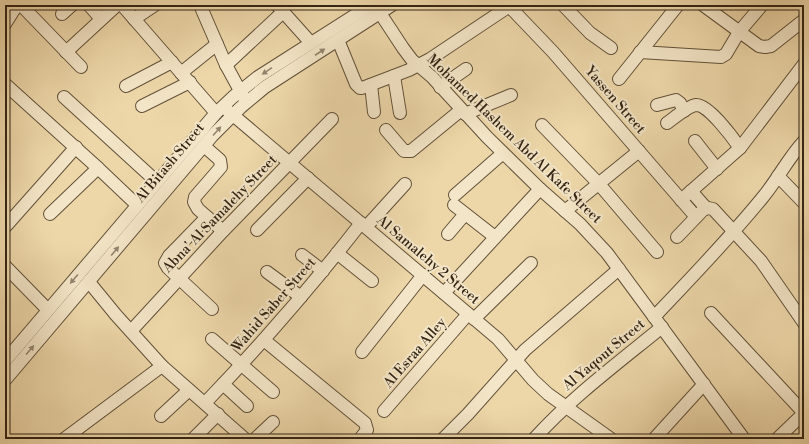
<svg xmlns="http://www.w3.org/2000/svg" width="809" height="444" font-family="'Libre Bodoni',serif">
<rect width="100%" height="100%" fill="#edd7a9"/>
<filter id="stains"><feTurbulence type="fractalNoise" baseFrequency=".005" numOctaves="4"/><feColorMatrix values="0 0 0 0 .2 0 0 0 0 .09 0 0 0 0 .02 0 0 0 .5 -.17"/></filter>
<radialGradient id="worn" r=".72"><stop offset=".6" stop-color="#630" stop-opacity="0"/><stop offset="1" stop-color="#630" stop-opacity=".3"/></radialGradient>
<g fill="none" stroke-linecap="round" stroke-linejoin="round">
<defs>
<g id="minor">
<polyline points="21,5 81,67"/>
<polyline points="89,5 101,19"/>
<polyline points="122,5 216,113"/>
<polyline points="200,5 226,65 244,98"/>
<polyline points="277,5 311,43"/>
<polyline points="508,5 553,52 696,217"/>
<polyline points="563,5 590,33 611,48"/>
<polyline points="703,5 759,46 765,47 771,46 804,20"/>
<polyline points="380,13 403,48 412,60 432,77 487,137 540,189 580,224 607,253 744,439"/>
<polyline points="62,14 72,5"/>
<polyline points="134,19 155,5"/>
<polyline points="5,24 17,5"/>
<polyline points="338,40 356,84 360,88 362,88 409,70 430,59 511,5"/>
<polyline points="66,52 117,5"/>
<polyline points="640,52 721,57 726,54 739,32 762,5"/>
<polyline points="226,65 283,12"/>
<polyline points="181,73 217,44"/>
<polyline points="394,76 400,113"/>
<polyline points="619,79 678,5"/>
<polyline points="5,84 98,168 137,205"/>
<polyline points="371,85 374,112"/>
<polyline points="126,86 172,62"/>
<polyline points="440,87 466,69"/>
<polyline points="64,97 157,182"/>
<polyline points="657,105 676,100 680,103 684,111"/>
<polyline points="142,106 190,82"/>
<polyline points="227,110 498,339 533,380 548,394 611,439"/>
<polyline points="465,114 511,95"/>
<path d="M667,123C674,118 688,106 696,105C708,104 733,138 740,148"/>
<polyline points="542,125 599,184 657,252"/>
<polyline points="386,130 404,151 411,151 461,110"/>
<polyline points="695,141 717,169"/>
<polyline points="204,146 220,160 221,167 195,197 194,202 198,209 223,231"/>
<polyline points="778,176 804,203"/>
<polyline points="691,191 706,208"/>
<polyline points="455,195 503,153"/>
<polyline points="681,200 740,148 804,64"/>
<polyline points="454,205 495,237"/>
<polyline points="565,211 639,151"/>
<polyline points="50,214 98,168"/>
<polyline points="207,217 169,256 165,263 168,268 212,309"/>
<polyline points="5,227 76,147"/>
<polyline points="366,227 405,184"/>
<polyline points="257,230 308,178"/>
<polyline points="448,234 465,214"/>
<polyline points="677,237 703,210 708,208 713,209 761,261 804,323"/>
<polyline points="337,253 372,281"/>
<polyline points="302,255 323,271"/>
<polyline points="5,266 48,310"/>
<polyline points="267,272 301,297"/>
<polyline points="89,282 116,315 162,366 245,439"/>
<polyline points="444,293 540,189"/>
<polyline points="711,313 804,413"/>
<path d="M654,317C691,278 729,239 763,197C778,179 788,158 804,141"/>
<polyline points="474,319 531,263"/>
<polyline points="131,331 223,231 332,119"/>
<polyline points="212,339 273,392"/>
<polyline points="264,340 365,423 367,430 360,439"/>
<polyline points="362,352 423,275"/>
<polyline points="5,361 216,113 233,97 258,77 371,5"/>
<polyline points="5,380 212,136 241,107 265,87 392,5"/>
<polyline points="223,384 247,406"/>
<path d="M205,403C260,346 312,286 361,223"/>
<polyline points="384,411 468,314"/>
<polyline points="161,416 189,390"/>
<polyline points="64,439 162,366"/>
<polyline points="193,439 218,414"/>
<polyline points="255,439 273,422"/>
<polyline points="443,439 468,414 525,350 619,269"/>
<path d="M534,439C572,397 618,363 662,327"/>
<polyline points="654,439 704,384"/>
<polyline points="777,439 804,413"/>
</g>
</defs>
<use href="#minor" stroke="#625139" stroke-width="14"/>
<use href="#minor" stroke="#f3e5c7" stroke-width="12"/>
</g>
<defs><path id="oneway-solid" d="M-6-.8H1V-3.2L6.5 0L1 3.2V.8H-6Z"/></defs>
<g fill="#93846e">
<use href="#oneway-solid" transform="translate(320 52) rotate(-33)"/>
<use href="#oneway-solid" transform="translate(267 71) rotate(146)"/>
<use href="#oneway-solid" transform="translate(217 131) rotate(-48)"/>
<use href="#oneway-solid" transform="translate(115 251) rotate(-50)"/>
<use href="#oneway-solid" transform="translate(74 279) rotate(130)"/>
<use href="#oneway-solid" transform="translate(30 350) rotate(-49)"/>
</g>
<g text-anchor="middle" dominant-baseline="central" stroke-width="4" stroke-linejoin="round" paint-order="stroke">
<g font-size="14" fill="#332414" stroke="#f3e5c7">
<text transform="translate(615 100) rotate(49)">Yassen Street</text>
<text transform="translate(514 139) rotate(44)">Mohamed Hashem Abd Al Kafe Street</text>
<text transform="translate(170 163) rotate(-50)">Al Bitash Street</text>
<text transform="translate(220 214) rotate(-46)">Abna' Al Samalehy Street</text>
<text transform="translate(428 260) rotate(40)">Al Samalehy 2 Street</text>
<text transform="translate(274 305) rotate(-49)">Wahid Saber Street</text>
<text transform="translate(415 353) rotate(-49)">Al Esraa Alley</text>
<text transform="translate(604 355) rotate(-40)">Al Yaqout Street</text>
</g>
</g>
<rect width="809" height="444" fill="none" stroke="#edd7a9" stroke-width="20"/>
<rect x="6" y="6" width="797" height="432" fill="none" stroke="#332414" stroke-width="2"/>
<rect x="10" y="10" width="789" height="424" fill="none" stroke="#332414"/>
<rect width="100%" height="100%" filter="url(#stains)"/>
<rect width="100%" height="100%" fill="url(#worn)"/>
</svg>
